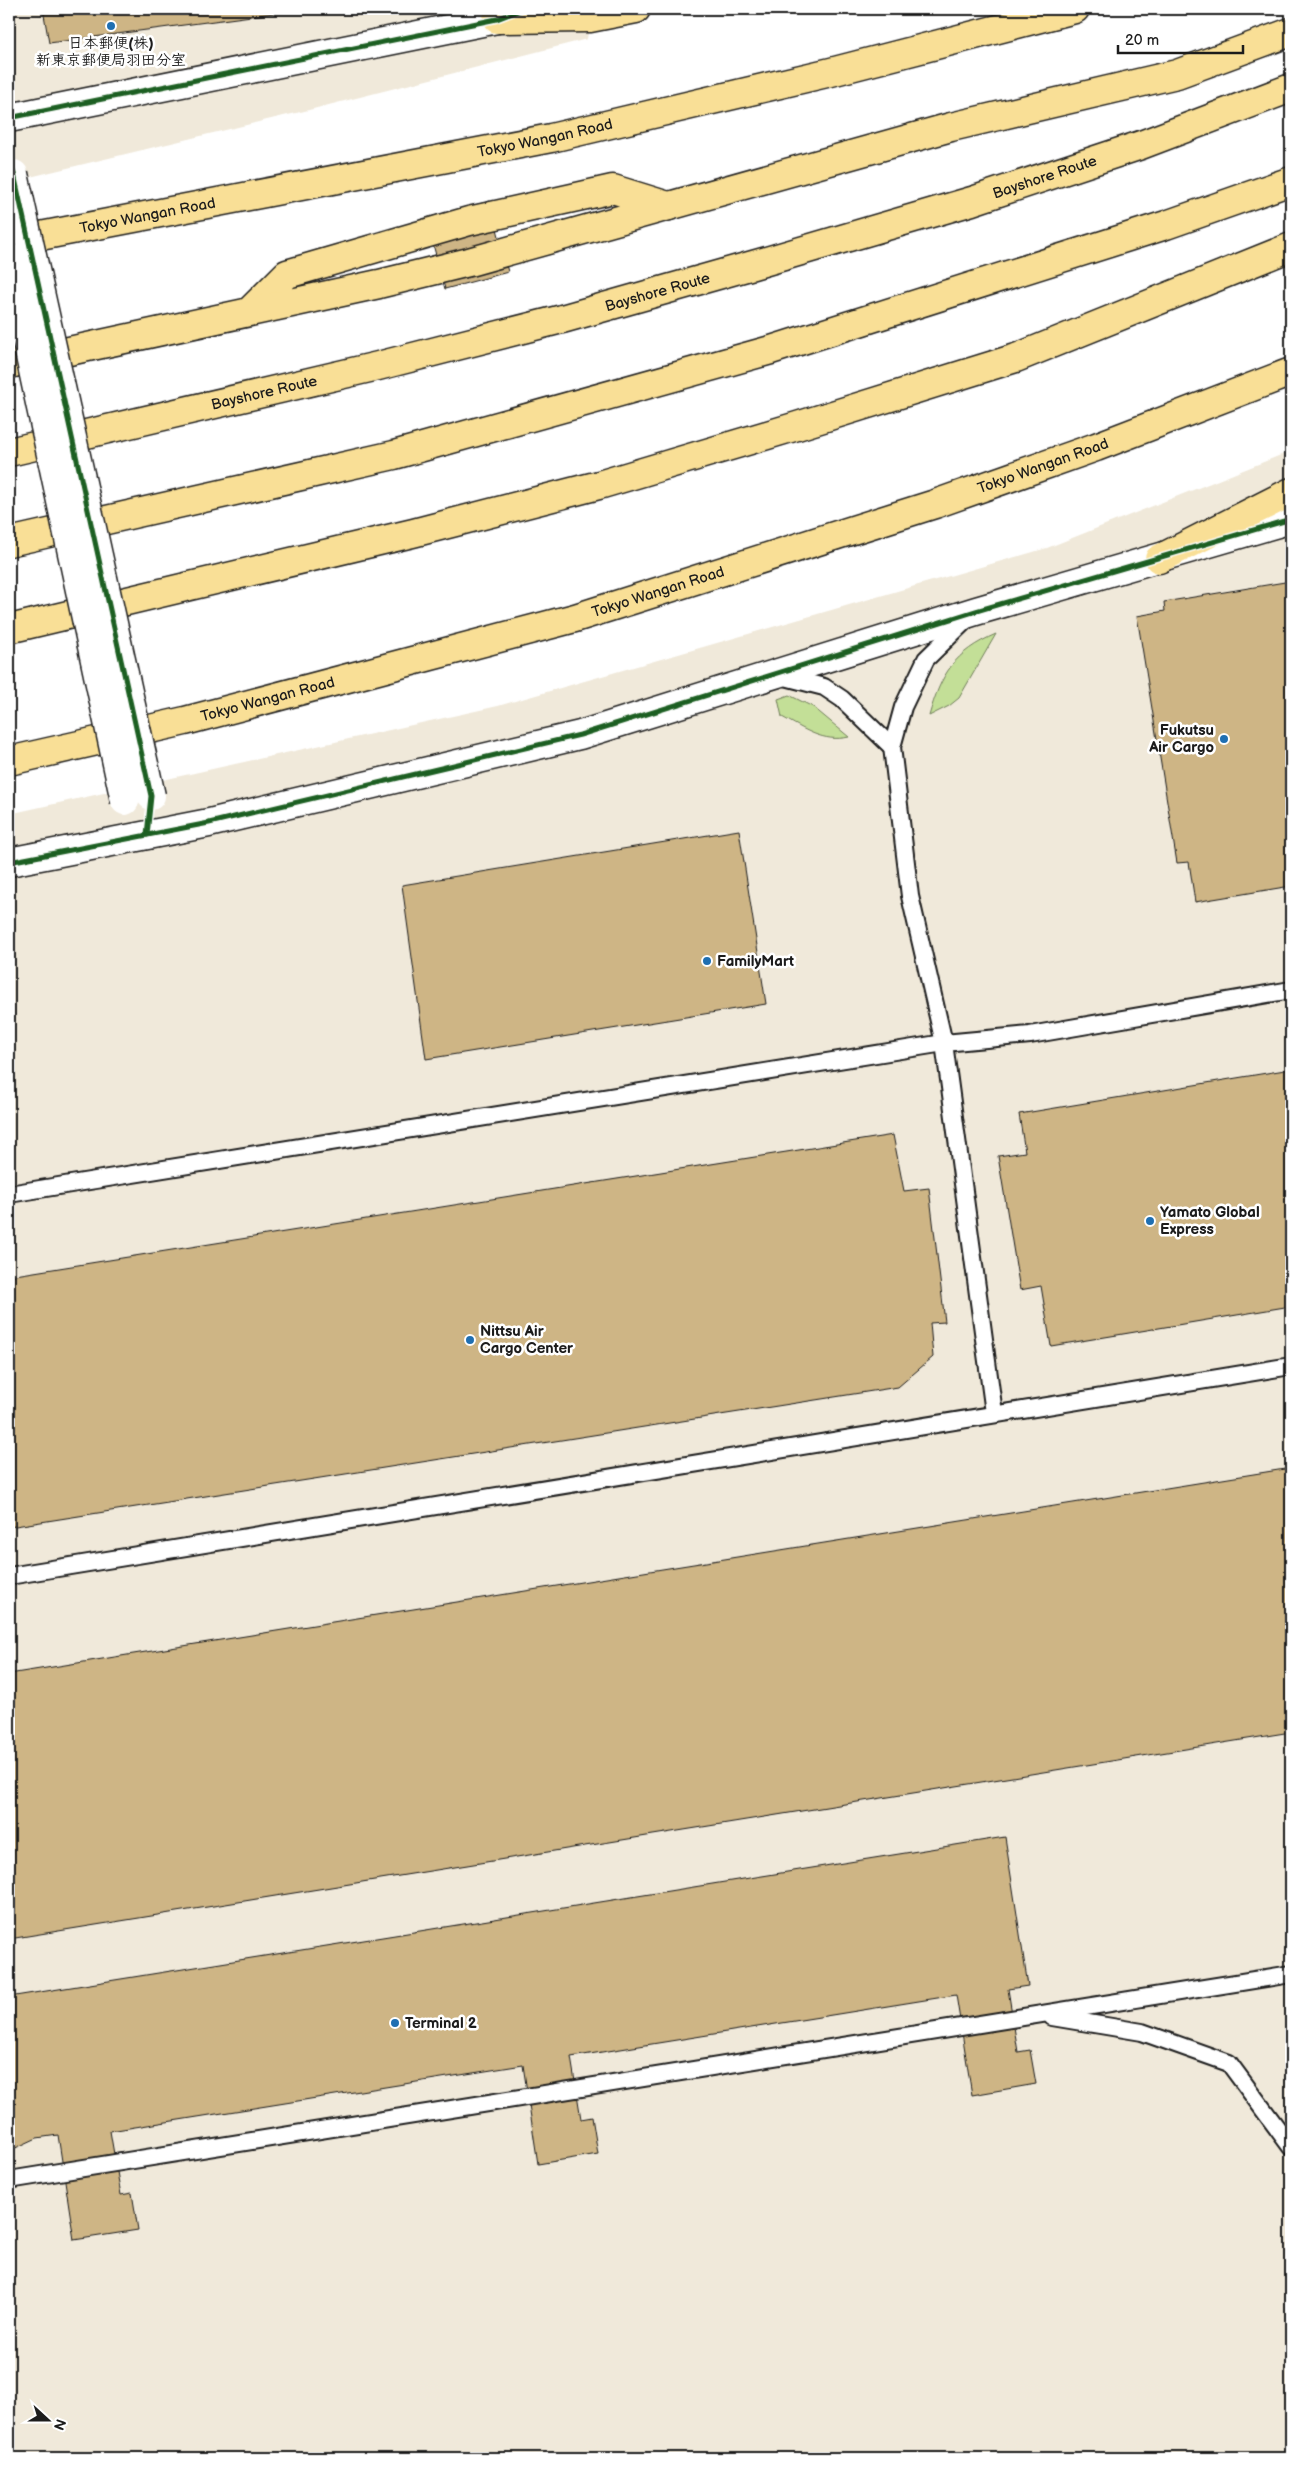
<svg xmlns="http://www.w3.org/2000/svg" width="1300" height="2467" font-family="'Balsamiq Sans','Klee One',sans-serif">
<rect width="100%" height="100%" fill="#fff"/>
<filter id="ink" filterUnits="userSpaceOnUse"><feTurbulence type="fractalNoise" baseFrequency=".02" numOctaves="2"/><feDisplacementMap in="SourceGraphic" scale="10" xChannelSelector="R" yChannelSelector="G"/><feConvolveMatrix kernelMatrix="1 2 1 2 8 2 1 2 1" color-interpolation-filters="sRGB"/></filter>
<g filter="url(#ink)">
<g fill="#f0e9da">
<polygon points="9,9 600,9 592,11 587,39 313,109 9,182"/>
<polygon points="1291,451 1291,2458 9,2458 9,814 498,706 1047,548"/>
</g>
<g fill="#c3df97" stroke="#707e5a">
<path d="M996,634L959,698L949,706L929,716C941,674 954,652 996,634Z"/>
<path d="M789,695L813,707L849,737C823,743 804,729 782,717L778,699Z"/>
</g>
<g fill="#ceb585" stroke="#1c1c1c">
<polygon points="43,9 304,9 49,43"/>
<polygon points="490,201 508,272 445,289 426,218"/>
<polygon points="1291,581 1291,886 1195,902 1189,862 1177,863 1137,616 1165,611 1164,602"/>
<polygon points="739,830 766,1004 426,1059 402,885"/>
<polygon points="1291,1069 1291,1306 1051,1346 1041,1286 1020,1290 998,1156 1025,1152 1019,1114"/>
<polygon points="893,1135 904,1191 929,1188 945,1322 930,1323 933,1357 898,1387 9,1527 9,1276"/>
<polygon points="1291,1468 1291,1732 9,1939 9,1674"/>
<polygon points="1005,1837 1028,1986 1008,1989 1018,2052 1030,2050 1036,2084 972,2095 956,1995 571,2057 581,2119 592,2117 598,2154 538,2164 523,2065 110,2131 121,2195 132,2193 138,2230 74,2240 58,2135 37,2138 9,2151 9,1997"/>
</g>
<g fill="none" stroke-linecap="round" stroke-linejoin="round">
<defs>
<g id="service">
<polyline points="968,618 926,659 903,707 892,747 910,896 944,1043 994,1413"/>
<polyline points="781,676 824,687 842,699 892,747"/>
<polyline points="9,1194 944,1043 1030,1035 1291,990"/>
<polyline points="9,1576 1291,1366"/>
<polyline points="1052,2017 1142,2032 1229,2063 1291,2147"/>
<polyline points="9,2180 1291,1974"/>
</g>
<g id="tertiary">
<polyline points="9,118 497,19 519,10"/>
<polyline points="9,862 209,823 580,735 976,611 1291,519"/>
</g>
<g id="trunk">
<polyline points="497,19 590,18 636,9"/>
<path id="s1" d="M9,242L551,138L831,72L1075,9"/>
<polyline points="1159,559 1291,492"/>
<path id="s2" d="M9,761L185,721L575,618L935,504L1096,447L1291,372"/>
</g>
<g id="motorway">
<polyline points="250,311 287,274 469,221 613,189 668,206"/>
<polyline points="9,364 379,284 469,262 951,127 1177,74 1291,32"/>
<path id="s3" d="M9,452L378,366L562,319L753,265L972,201L1141,145L1291,88"/>
<polyline points="9,542 394,455 771,350 1166,225 1291,181"/>
<polyline points="9,629 413,533 599,485 794,427 1016,358 1291,247"/>
</g>
</defs>
<use href="#service" stroke="#1c1c1c" stroke-width="20"/>
<use href="#tertiary" stroke="#1c1c1c" stroke-width="31"/>
<use href="#trunk" stroke="#1c1c1c" stroke-width="31"/>
<use href="#motorway" stroke="#1c1c1c" stroke-width="31"/>
<use href="#service" stroke="#fff" stroke-width="16"/>
<use href="#tertiary" stroke="#fff" stroke-width="28"/>
<use href="#trunk" stroke="#f9df96" stroke-width="28"/>
<use href="#motorway" stroke="#f9df96" stroke-width="28"/>
<defs>
<g id="tertiary-bridge">
<polyline points="14,174 151,796"/>
<polyline points="9,258 125,801"/>
</g>
</defs>
<use href="#tertiary-bridge" stroke="#1c1c1c" stroke-width="31" stroke-linecap="butt"/>
<use href="#tertiary-bridge" stroke="#fff" stroke-width="28"/>
<defs>
<g id="cycleway">
<polyline points="9,118 497,19 523,9"/>
<polyline points="9,160 14,174 151,796 147,835"/>
<polyline points="9,862 209,823 580,735 976,611 1291,519"/>
</g>
</defs>
<use href="#cycleway" stroke="#fff" stroke-width="8"/>
<use href="#cycleway" stroke="#1b5e20" stroke-width="5"/>
</g>
</g>
<g fill="#1f6fb2" stroke="#fff" stroke-width="2">
<circle cx="111" cy="26" r="5"/>
<circle cx="1224" cy="739" r="5"/>
<circle cx="707" cy="961" r="5"/>
<circle cx="1150" cy="1221" r="5"/>
<circle cx="470" cy="1340" r="5"/>
<circle cx="395" cy="2023" r="5"/>
</g>
<g text-anchor="middle" dominant-baseline="central" stroke-width="5" stroke-linejoin="round" paint-order="stroke">
<g font-size="15" font-weight="bold" fill="#1c1c1c" stroke="#fff" text-anchor="start">
<text x="111" y="43" text-anchor="middle">日本郵便(株)<tspan x="111" dy="17">新東京郵便局羽田分室</tspan></text>
<text x="1214" y="730" text-anchor="end">Fukutsu<tspan x="1214" dy="17">Air Cargo</tspan></text>
<text x="717" y="961">FamilyMart</text>
<text x="1160" y="1212">Yamato Global<tspan x="1160" dy="17">Express</tspan></text>
<text x="480" y="1331">Nittsu Air<tspan x="480" dy="17">Cargo Center</tspan></text>
<text x="405" y="2023">Terminal 2</text>
</g>
<g font-size="15" fill="#1c1c1c" stroke="#fff">
<text stroke="none"><textPath href="#s1" startOffset="546">Tokyo Wangan Road</textPath></text>
<text stroke="none"><textPath href="#s3" startOffset="1072">Bayshore Route</textPath></text>
<text stroke="none"><textPath href="#s1" startOffset="141">Tokyo Wangan Road</textPath></text>
<text stroke="none"><textPath href="#s3" startOffset="668">Bayshore Route</textPath></text>
<text stroke="none"><textPath href="#s3" startOffset="262">Bayshore Route</textPath></text>
<text stroke="none"><textPath href="#s2" startOffset="1076">Tokyo Wangan Road</textPath></text>
<text stroke="none"><textPath href="#s2" startOffset="671">Tokyo Wangan Road</textPath></text>
<text stroke="none"><textPath href="#s2" startOffset="266">Tokyo Wangan Road</textPath></text>
</g>
</g>
<rect width="1300" height="2467" fill="none" stroke="#fff" stroke-width="30"/>
<rect x="15" y="15" width="1270" height="2437" fill="none" stroke="#1c1c1c" stroke-width="2" filter="url(#ink)"/>
<g transform="translate(48 2420) rotate(111)" stroke="#ffffff" stroke-width="4" paint-order="stroke">
<path d="M0-4L9 19L0 12L-9 19Z" fill="#1c1c1c"/>
<text y="-8" font-size="14" font-weight="bold" text-anchor="middle" fill="#1c1c1c">N</text>
</g>
<path d="M1118 45v8h125v-8" fill="none" stroke="#1c1c1c" stroke-width="2.5"/>
<text x="1125" y="45" font-size="15" fill="#1c1c1c" stroke="#ffffff" stroke-width="4" paint-order="stroke">20 m</text>
</svg>
